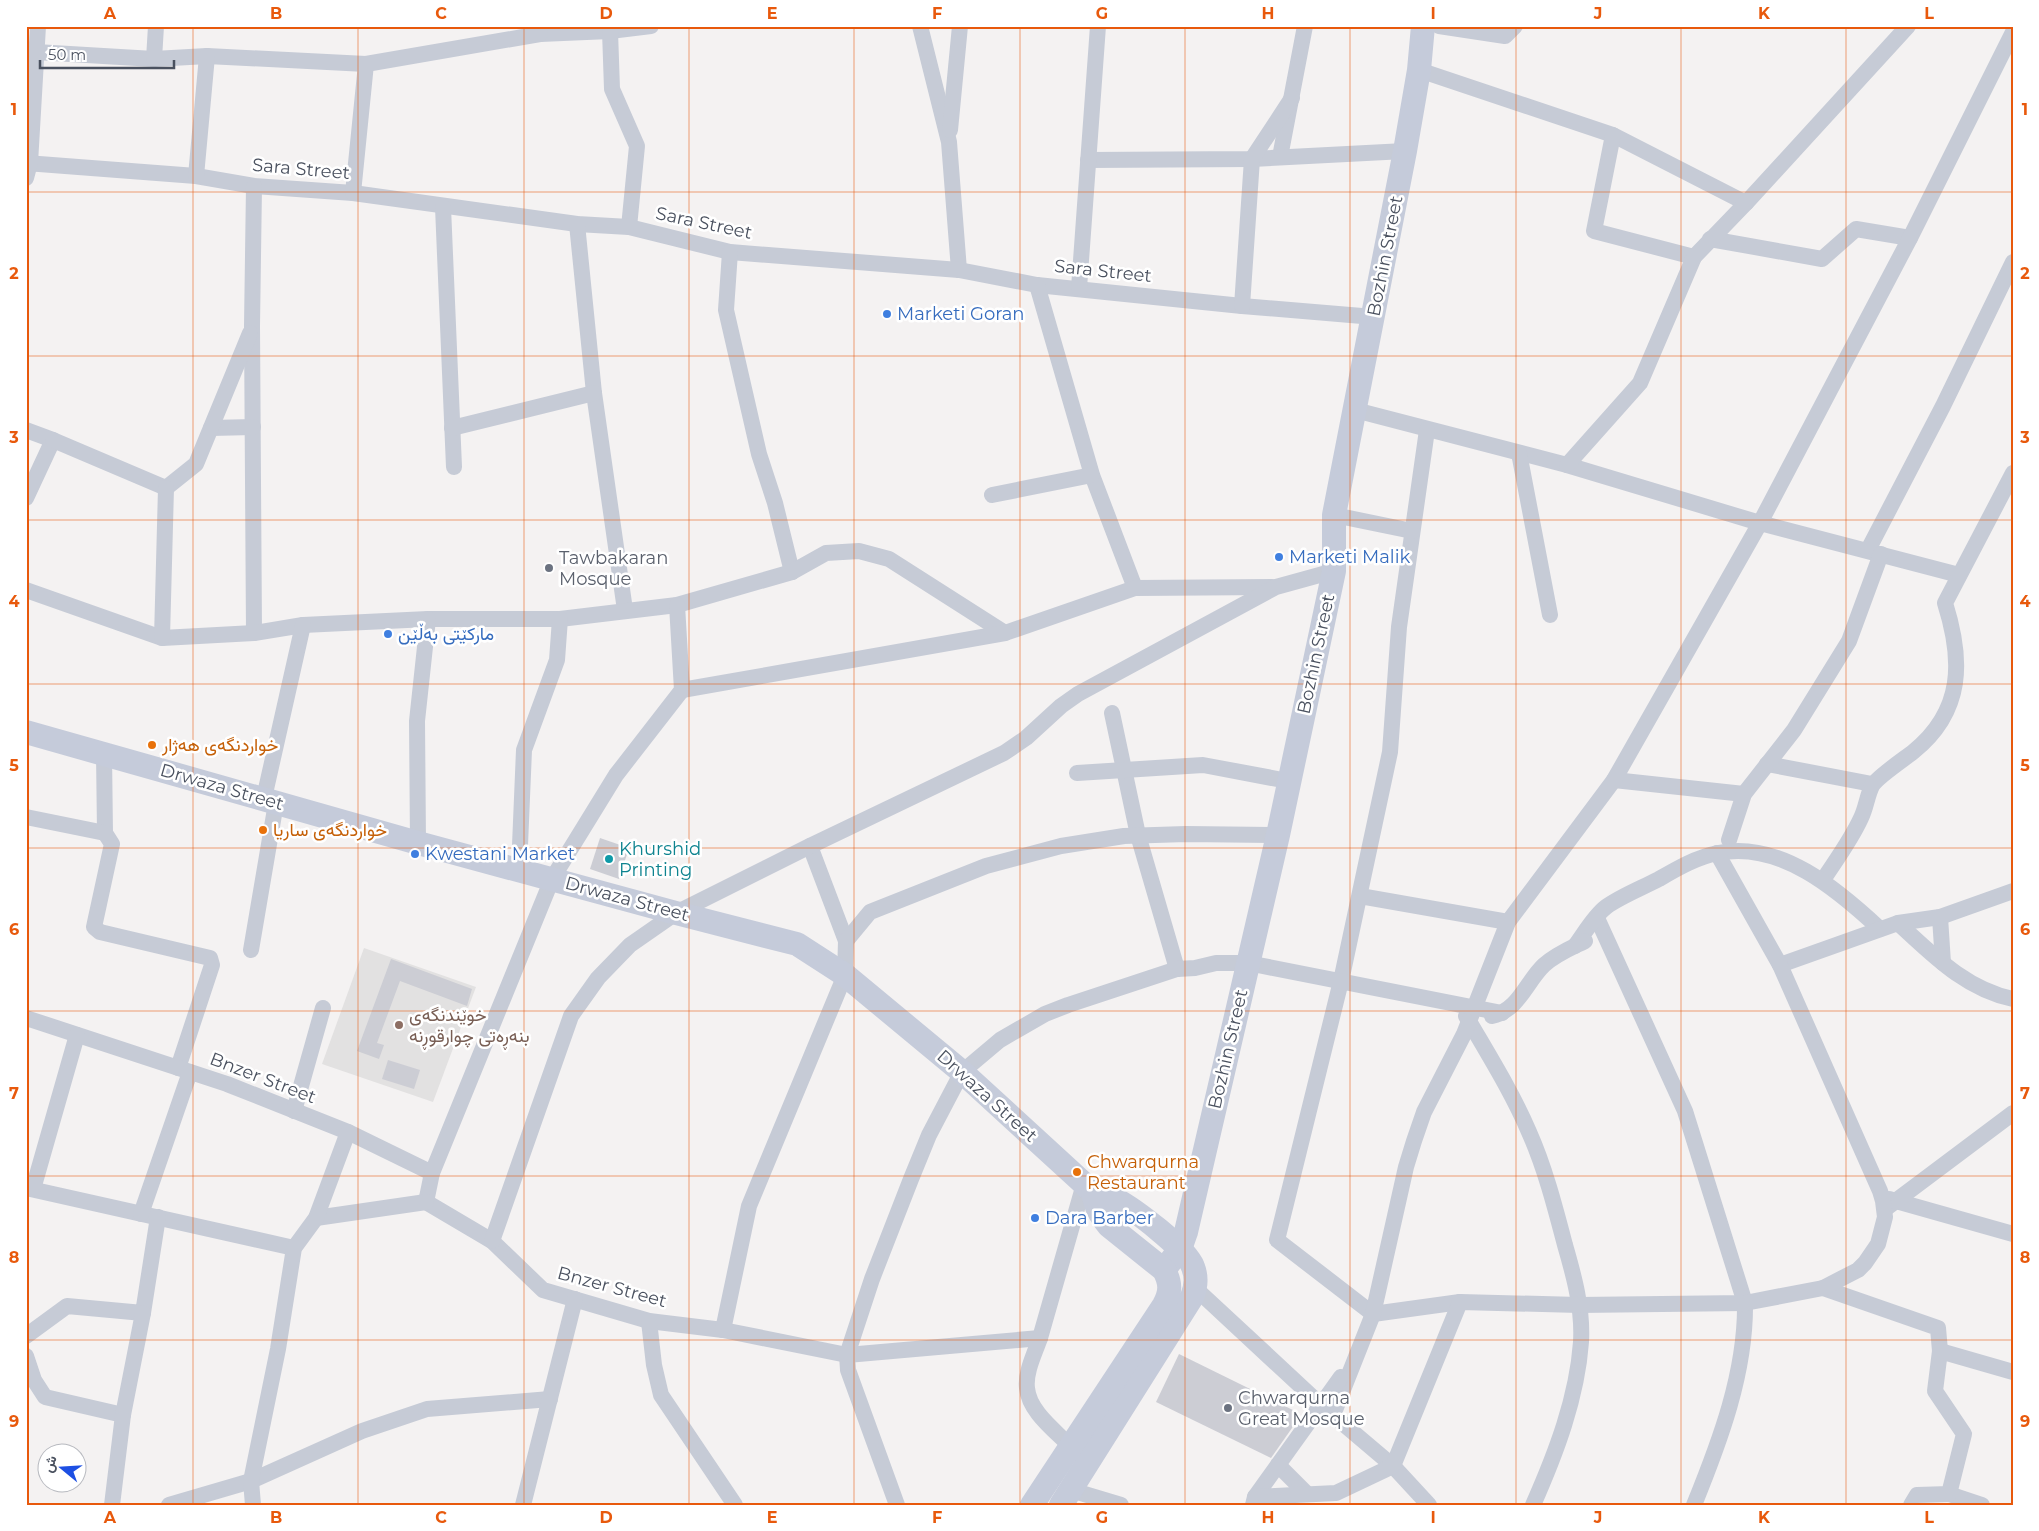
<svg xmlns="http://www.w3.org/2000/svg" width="2039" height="1531" font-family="Montserrat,Vazirmatn,sans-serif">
<rect width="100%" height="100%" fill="#f4f2f2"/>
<polygon fill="#e2e1e1" points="364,948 476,987 433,1102 322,1064"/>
<g fill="#cccdd4">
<polygon points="600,838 629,848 619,879 590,869"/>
<polygon points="391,959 472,989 467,1006 400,981 377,1043 384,1045 379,1059 357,1051"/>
<polygon points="388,1060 420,1070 414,1089 382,1079"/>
<polygon points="1179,1354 1299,1413 1292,1428 1271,1458 1156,1402"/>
</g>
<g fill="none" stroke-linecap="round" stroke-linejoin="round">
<g stroke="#c6cbd6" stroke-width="16">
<polyline points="540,26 540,34 610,31 651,26"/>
<polyline points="920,26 949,142 959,270"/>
<polyline points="1439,26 1505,36 1515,26"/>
<polyline points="610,31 612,89 637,146 629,227"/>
<polyline points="36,52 154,59 207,56 366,64"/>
<polyline points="154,59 156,26"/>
<polyline points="1419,70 1613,135 1746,203"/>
<polyline points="950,130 960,26"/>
<polyline points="1613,135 1594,231 1694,257"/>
<polyline points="1280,157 1305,26"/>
<polyline points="1088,160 1252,159 1405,151"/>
<polyline points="26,163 196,176 254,186 353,193 577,224 629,227 730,252 959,270 1037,285 1242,306 1374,317"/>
<polyline points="196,176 207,56"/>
<polyline points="26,178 30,163 38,26"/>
<polyline points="254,186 252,326 254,633"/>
<polyline points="353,193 366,64 540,34"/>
<polyline points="443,207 454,467"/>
<polyline points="577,224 594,393 625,610"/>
<polyline points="1710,239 1822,259 1856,229 1910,238"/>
<polyline points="730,252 726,310 759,454 775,503 792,572"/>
<polyline points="1037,285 1092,475 1135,588"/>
<polyline points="1079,288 1098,26"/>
<polyline points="1242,306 1252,159 1292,98"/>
<polyline points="1355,410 1567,465 1760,523 1959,575"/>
<polyline points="211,428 253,427"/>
<polyline points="452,428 594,393"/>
<polyline points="26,430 53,440 26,498"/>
<polyline points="1427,430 1399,627 1390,752 1341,981 1277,1240 1373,1314 1460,1302"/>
<polyline points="53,440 166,488 196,464 250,333"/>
<polyline points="1519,453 1550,615"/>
<polyline points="1567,465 1640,383 1694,257 1746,203 1908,26"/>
<polyline points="992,495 1092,475"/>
<polyline points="1334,515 1412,531"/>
<polyline points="1868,550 1943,406 2013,262"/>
<polyline points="26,590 162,638 254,633 303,625 428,619 560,619 677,605 792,572 826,553 859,551 889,559 1005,633"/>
<polyline points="162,638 166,488"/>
<polyline points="682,690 1005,633 1135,588 1272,587"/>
<polyline points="1112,713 1138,835 1177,969"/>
<polyline points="104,753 105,833 112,844 94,927 100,932 210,958 212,965 178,1068"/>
<polyline points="1767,764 1872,784"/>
<polyline points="1077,773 1203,765 1288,781"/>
<polyline points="1614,780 1744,794"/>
<polyline points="264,798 303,625"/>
<polyline points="26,817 105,833"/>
<polyline points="1729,840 1744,794 1794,730 1849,641 1881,554"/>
<polyline points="418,843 417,721 428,619"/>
<polyline points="810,846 846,941"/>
<polyline points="519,869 524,750 557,660 560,619"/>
<path d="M1823,880C1836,860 1851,840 1861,818C1866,808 1867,796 1872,786C1876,778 1904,759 1913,752C1964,711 1963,660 1945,603L2013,473"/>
<polyline points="1360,896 1508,922"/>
<polyline points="1940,917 1943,963"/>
<path d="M1597,918L1685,1111L1745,1303C1746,1372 1720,1441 1694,1505"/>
<path d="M1898,923C1932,954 1965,989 2013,999"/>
<path d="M1575,946C1584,934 1594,916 1606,907C1621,896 1642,888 1659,879C1678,868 1697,857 1718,853C1780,840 1838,890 1880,929"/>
<polyline points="251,950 276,803"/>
<polyline points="1780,965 1898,923 1940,917 2013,891"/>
<path d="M1466,1016C1488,1054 1512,1092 1529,1132C1545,1168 1555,1207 1565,1245C1574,1276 1583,1309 1581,1342C1577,1398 1556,1453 1533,1505"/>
<path d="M1492,1016C1519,1010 1526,982 1544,965C1556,954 1571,948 1585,941"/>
<polyline points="26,1018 227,1084 348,1132 432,1173 426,1202 492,1241 543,1290 649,1321 723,1330 847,1355 1040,1338"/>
<polyline points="294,1111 323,1008"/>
<polyline points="432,1173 552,879 616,775 682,690 677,605"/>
<polyline points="26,1188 294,1248"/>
<polyline points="33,1189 77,1035"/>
<polyline points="1889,1199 2013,1234"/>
<polyline points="1885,1209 2013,1113"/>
<polyline points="141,1214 190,1072"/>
<polyline points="316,1218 426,1202"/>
<polyline points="492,1241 571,1016 598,978 630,945 676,913 810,846 1004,753 1026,738 1061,706 1078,694 1276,587 1334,571"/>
<polyline points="1195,1288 1321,1405 1393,1466 1429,1505"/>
<polyline points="1823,1288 1938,1328 1940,1351"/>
<polyline points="649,1321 654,1365 661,1395 735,1505"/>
<polyline points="723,1330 749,1206 845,975 846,941 870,912 986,866 1061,846 1124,836 1186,834 1278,835"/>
<polyline points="26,1336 67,1306 143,1313 158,1217"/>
<polyline points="26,1356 34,1380 45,1397 123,1415"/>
<polyline points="1333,1415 1373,1314 1406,1167 1414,1141 1424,1112 1464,1034 1508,922 1614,780 1760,523 1910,238 2013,32"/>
<path d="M1071,1447C1056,1431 1029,1412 1027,1388C1025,1372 1035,1353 1040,1338L1084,1184"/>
<polyline points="1278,1465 1307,1494"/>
<polyline points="1071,1490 1121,1505"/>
<polyline points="1949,1494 1982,1505"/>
<polyline points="1255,1497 1341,1377"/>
<polyline points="112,1505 123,1415 143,1313"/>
<polyline points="169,1505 251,1481 362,1431 427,1409 550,1399"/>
<polyline points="253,1505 251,1481 278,1349 294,1248 316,1218 348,1132"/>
<polyline points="523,1505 575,1299"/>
<polyline points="897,1505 848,1370 847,1355 872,1279 911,1179 929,1135 962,1072 1000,1040 1045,1014 1068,1005 1177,969 1195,968 1216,963 1248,963 1502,1013"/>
<polyline points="1253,1505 1255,1497 1336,1493 1393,1466 1460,1302 1579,1305 1745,1303 1823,1288 1858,1270 1865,1263 1878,1244 1885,1217 1883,1201 1880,1191 1780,965 1717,853"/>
<polyline points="1911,1505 1917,1495 1949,1494 1964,1434 1935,1391 1940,1351 2013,1372"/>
</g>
<g stroke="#c5cbda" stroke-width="24">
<path d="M26,732L418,843L676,913L797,944L845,975L962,1072L1093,1192C1101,1194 1109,1195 1115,1199C1134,1209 1186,1248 1193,1267C1197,1277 1196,1287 1192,1297L1061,1505"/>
<polyline points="1164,1270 1180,1249 1186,1232 1278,835 1334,571 1334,515 1405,151 1419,70 1423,26"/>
<path d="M1032,1505L1164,1305C1171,1292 1171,1283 1164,1270L1109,1226C1099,1213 1096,1208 1093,1192"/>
</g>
</g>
<path fill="none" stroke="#e8590c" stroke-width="1" stroke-opacity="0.55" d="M193,26V1505M358,26V1505M524,26V1505M689,26V1505M854,26V1505M1020,26V1505M1185,26V1505M1350,26V1505M1516,26V1505M1681,26V1505M1846,26V1505M26,192H2013M26,356H2013M26,520H2013M26,684H2013M26,848H2013M26,1011H2013M26,1176H2013M26,1340H2013"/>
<g fill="#3f7fe0" stroke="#fff" stroke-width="2">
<circle cx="887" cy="314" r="5"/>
<circle cx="1279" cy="557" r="5"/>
<circle cx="388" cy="634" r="5"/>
<circle cx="415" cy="854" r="5"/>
<circle cx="1035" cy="1218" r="5"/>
</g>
<g fill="#6b7280" stroke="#fff" stroke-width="2">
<circle cx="549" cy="568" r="5"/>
<circle cx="1228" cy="1408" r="5"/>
</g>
<g fill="#e8710a" stroke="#fff" stroke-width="2">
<circle cx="152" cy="745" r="5"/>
<circle cx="263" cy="830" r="5"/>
<circle cx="1077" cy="1172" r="5"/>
</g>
<circle fill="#0f9aa8" stroke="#fff" stroke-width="2" cx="609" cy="859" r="5"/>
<circle fill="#8d6e63" stroke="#fff" stroke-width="2" cx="399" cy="1025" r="5"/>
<g text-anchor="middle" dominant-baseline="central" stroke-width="5" stroke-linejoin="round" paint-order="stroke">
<g font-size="18" fill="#4a515f" stroke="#fff">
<text transform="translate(301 169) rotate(5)">Sara Street</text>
<text transform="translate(704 223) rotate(12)">Sara Street</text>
<text transform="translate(1385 256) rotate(-79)">Bozhin Street</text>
<text transform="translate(1103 271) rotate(6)">Sara Street</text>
<text transform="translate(1316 654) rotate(-78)">Bozhin Street</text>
<text transform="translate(222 787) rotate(16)">Drwaza Street</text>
<text transform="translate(627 899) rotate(15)">Drwaza Street</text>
<text transform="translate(1228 1049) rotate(-77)">Bozhin Street</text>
<text transform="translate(263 1078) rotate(21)">Bnzer Street</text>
<text transform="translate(987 1096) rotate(42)">Drwaza Street</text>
<text transform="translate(612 1287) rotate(15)">Bnzer Street</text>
</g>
<g font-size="18" fill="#366cbe" stroke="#fff" text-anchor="start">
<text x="897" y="314">Marketi Goran</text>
<text x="1289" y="557">Marketi Malik</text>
<text x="398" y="634">مارکێتی بەڵێن</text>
<text x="425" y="854">Kwestani Market</text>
<text x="1045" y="1218">Dara Barber</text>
</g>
<g font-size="18" fill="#5b616d" stroke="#fff" text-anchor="start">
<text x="559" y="558">Tawbakaran<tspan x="559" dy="21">Mosque</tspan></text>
<text x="1238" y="1398">Chwarqurna<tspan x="1238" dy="21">Great Mosque</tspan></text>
</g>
<g font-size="18" fill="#c56008" stroke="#fff" text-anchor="start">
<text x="162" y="745">خواردنگەی هەژار</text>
<text x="273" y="830">خواردنگەی ساریا</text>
<text x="1087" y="1162">Chwarqurna<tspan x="1087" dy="21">Restaurant</tspan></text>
</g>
<g font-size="18" fill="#0d838f" stroke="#fff" text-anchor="start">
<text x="619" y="849">Khurshid<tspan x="619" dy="21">Printing</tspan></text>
</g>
<g font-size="18" fill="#785e54" stroke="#fff" text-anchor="start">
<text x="409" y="1015">خوێندنگەی<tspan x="409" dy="21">بنەڕەتی چوارقوڕنە</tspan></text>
</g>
</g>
<rect width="2039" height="1531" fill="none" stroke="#ffffff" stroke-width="55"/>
<g transform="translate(62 1468) rotate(288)"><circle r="24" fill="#ffffff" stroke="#b7b9bf"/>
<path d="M0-4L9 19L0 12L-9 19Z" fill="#1d4fe3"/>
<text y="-8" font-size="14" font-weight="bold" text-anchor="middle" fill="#4a515f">ش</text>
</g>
<path d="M40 60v8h134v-8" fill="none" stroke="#4a515f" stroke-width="2.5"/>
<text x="48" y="60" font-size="15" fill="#4a515f" stroke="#ffffff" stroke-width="4" paint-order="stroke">50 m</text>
<rect x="28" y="28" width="1984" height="1476" fill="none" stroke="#e8590c" stroke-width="2"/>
<g font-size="16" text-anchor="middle" font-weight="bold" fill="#e8590c">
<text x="110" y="19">A</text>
<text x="276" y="19">B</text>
<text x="441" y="19">C</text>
<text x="606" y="19">D</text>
<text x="772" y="19">E</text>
<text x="937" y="19">F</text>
<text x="1102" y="19">G</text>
<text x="1268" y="19">H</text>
<text x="1433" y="19">I</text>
<text x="1598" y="19">J</text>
<text x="1764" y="19">K</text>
<text x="1929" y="19">L</text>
<text x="14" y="115">1</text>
<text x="2025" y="115">1</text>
<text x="14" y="279">2</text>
<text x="2025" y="279">2</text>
<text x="14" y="443">3</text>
<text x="2025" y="443">3</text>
<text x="14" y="607">4</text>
<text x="2025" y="607">4</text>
<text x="14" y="771">5</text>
<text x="2025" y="771">5</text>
<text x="14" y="935">6</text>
<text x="2025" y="935">6</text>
<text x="14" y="1099">7</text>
<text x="2025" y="1099">7</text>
<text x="14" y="1263">8</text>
<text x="2025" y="1263">8</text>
<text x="14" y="1427">9</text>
<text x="2025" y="1427">9</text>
<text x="110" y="1523">A</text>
<text x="276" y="1523">B</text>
<text x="441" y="1523">C</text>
<text x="606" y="1523">D</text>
<text x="772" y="1523">E</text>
<text x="937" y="1523">F</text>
<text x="1102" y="1523">G</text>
<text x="1268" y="1523">H</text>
<text x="1433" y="1523">I</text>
<text x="1598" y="1523">J</text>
<text x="1764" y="1523">K</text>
<text x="1929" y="1523">L</text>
</g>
</svg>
